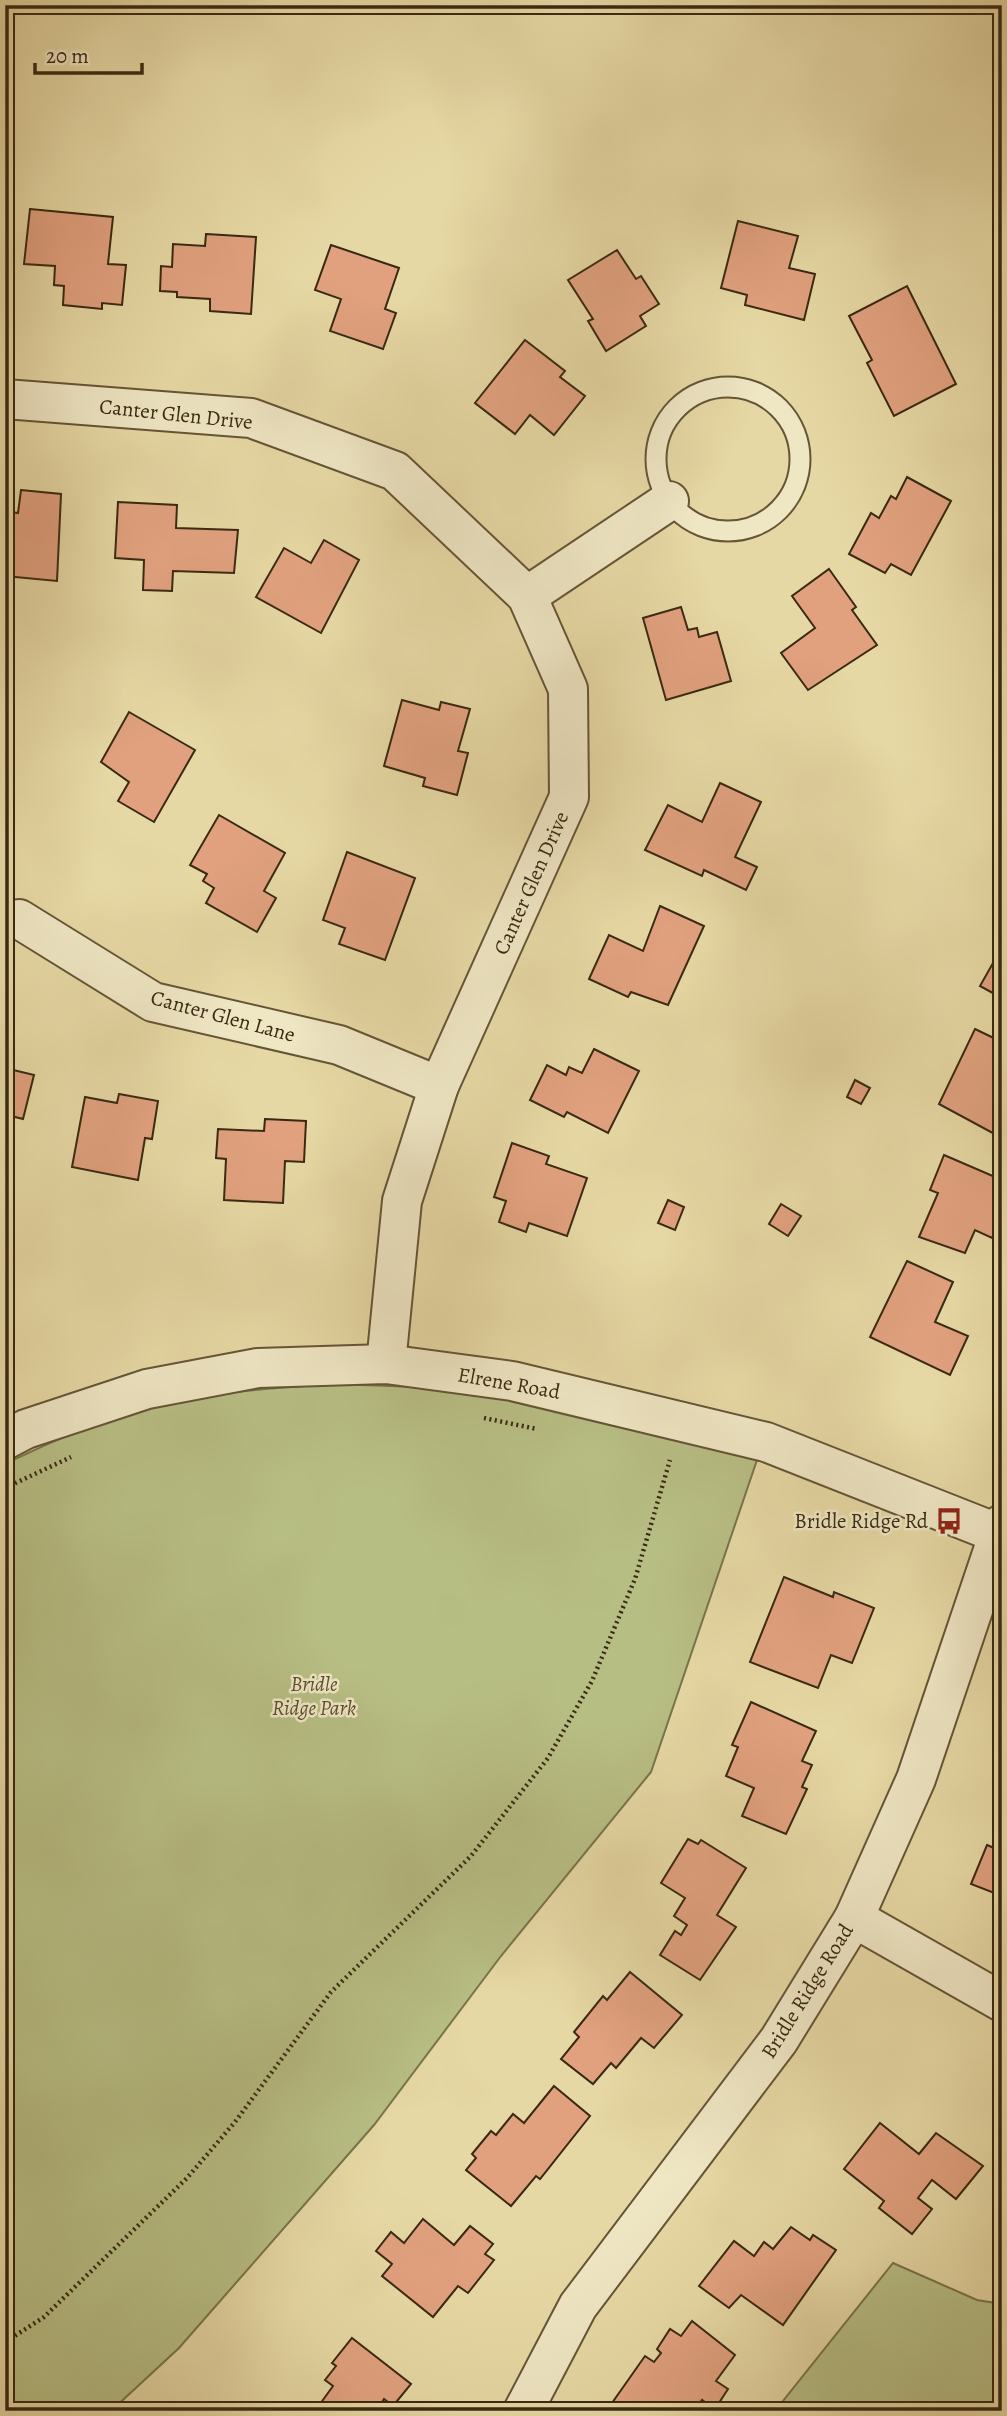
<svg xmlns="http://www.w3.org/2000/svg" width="1007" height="2416" font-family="Alegreya,serif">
<rect width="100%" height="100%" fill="#e6d8a4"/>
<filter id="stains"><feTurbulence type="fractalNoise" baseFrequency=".00286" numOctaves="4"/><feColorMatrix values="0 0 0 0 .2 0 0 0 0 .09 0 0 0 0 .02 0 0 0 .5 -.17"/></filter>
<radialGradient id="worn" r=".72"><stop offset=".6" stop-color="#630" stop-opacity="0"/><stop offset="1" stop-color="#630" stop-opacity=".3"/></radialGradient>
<g fill="#b7be84" stroke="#78744b" stroke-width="2">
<path d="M337,1384L442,1388L550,1408L757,1460L651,1772L501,1956L374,2125L179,2348L111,2411H5V1464C55,1440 106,1417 161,1404C218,1391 278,1388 337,1384Z"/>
<polygon points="893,2263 977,2300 1002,2304 1002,2411 775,2411"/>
</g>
<g fill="#e1a17f" stroke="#3a2912" stroke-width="2">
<polygon points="30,209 113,217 108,264 126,265 122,305 102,303 102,309 63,305 64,286 54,285 55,266 24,264"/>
<polygon points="738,221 798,236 789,268 815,274 804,320 745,305 747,295 721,288"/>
<polygon points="206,234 256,237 251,314 210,311 210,299 177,297 177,292 160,291 161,266 172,267 173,244 205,246"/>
<polygon points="331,245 399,268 385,309 396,313 383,349 330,331 341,299 315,290"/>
<polygon points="617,250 636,279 641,276 659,304 640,316 646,326 606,351 588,321 593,319 568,280"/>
<polygon points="907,286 956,384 894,416 867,363 872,360 849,316"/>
<polygon points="525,340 565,371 560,377 585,396 554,435 530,415 515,434 475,403"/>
<polygon points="907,477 951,501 911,575 891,564 885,573 849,554 871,513 879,518 891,496 896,499"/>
<polygon points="21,490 61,494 57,581 5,576 5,511 18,513"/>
<polygon points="118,502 177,505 176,528 238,530 234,573 173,571 172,591 143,590 144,560 115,558"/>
<polygon points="324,540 359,560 321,633 256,597 284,548 311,563"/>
<polygon points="829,569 856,607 852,610 877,645 808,690 781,653 815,628 792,596"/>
<polygon points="681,607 688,630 697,628 699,637 717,632 731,681 666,700 643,618"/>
<polygon points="402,700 439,710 441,702 470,709 458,751 468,753 457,795 423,786 425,778 384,766"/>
<polygon points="129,712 195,750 154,822 118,801 129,782 101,762"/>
<polygon points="720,783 761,802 735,857 757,867 746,890 704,870 702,876 645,850 668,805 702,822"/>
<polygon points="219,815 285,853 264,891 276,898 257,932 206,903 214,888 203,881 207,874 190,865"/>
<polygon points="347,852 415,878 385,960 339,944 345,928 323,920"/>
<polygon points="660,906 704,926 668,1005 631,992 628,997 589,979 609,935 643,951"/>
<polygon points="1002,947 1002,998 980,986"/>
<polygon points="975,1029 1002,1042 1002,1138 939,1104"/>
<polygon points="594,1049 639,1071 608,1133 567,1112 564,1117 530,1100 547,1065 566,1075 569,1067 582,1073"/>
<polygon points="5,1068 34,1075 23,1119 11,1116 6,1141"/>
<polygon points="855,1080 870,1088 861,1104 847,1097"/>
<polygon points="119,1094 158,1101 152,1139 145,1138 138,1180 72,1167 85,1097 117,1103"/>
<polygon points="265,1119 306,1121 304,1162 285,1161 283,1203 224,1200 226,1159 216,1158 218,1129 264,1131"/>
<polygon points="512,1143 549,1156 546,1164 587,1178 567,1236 529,1223 526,1232 499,1222 506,1201 494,1197"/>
<polygon points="944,1155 1002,1180 1002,1215 992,1238 975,1230 965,1253 919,1237 938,1193 930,1190"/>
<polygon points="668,1200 684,1207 675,1230 658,1223"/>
<polygon points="781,1204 801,1216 788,1236 769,1224"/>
<polygon points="907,1261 953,1282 935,1322 968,1336 950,1375 870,1337"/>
<polygon points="784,1577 833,1597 834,1592 874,1608 852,1663 831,1655 818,1688 750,1662"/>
<polygon points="751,1702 816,1731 802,1761 812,1765 802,1787 807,1789 786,1834 742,1816 754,1788 726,1776 738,1747 732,1745"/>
<polygon points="688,1839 698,1844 701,1840 746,1868 717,1915 736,1927 700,1980 660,1955 675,1931 681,1935 687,1925 674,1916 685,1898 661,1883"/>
<polygon points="987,1845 1001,1851 1002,1848 1002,1896 971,1884"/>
<polygon points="630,1972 682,2015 654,2048 641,2038 616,2068 611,2063 593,2084 561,2059 579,2037 574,2032 603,1996 607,2000"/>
<polygon points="554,2086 590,2116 540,2179 536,2176 511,2206 466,2170 476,2158 472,2154 491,2131 496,2135 513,2114 524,2123"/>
<polygon points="880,2123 919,2154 936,2133 983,2166 956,2199 932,2180 918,2198 932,2209 912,2234 879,2208 884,2201 844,2169"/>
<polygon points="423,2219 454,2245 470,2226 493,2244 485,2254 494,2260 468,2293 458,2286 433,2317 382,2276 392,2264 376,2251 391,2232 404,2243"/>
<polygon points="791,2227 810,2240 813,2235 836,2250 783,2325 741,2295 729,2308 699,2286 734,2241 754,2256 764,2242 773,2249"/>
<polygon points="692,2321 735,2355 716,2381 728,2389 715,2409 702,2400 694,2411 624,2411 612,2403 645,2356 654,2362 661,2353 657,2349 670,2329 681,2336"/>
<polygon points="352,2338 411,2384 393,2406 384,2399 377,2411 315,2411 333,2386 325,2380 336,2366 332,2363"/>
</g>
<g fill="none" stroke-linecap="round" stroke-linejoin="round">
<defs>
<circle id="service" cx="728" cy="459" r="72"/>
<g id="minor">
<polyline points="5,399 251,418 395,471 527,596 568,689 569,797 439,1086 402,1201 386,1364"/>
<polyline points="527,596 669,501"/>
<polyline points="19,919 153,1002 339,1045 439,1086"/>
<polyline points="854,1918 1002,2002"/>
<polyline points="523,2411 578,2306 779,2040 854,1918 916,1779 1002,1524"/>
</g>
<polyline id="tertiary" points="5,1440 26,1429 147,1389 258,1368 386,1364 512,1381 766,1442 1002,1535"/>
</defs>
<use href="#service" stroke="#655536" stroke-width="23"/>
<use href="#minor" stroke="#655536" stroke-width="42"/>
<use href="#tertiary" stroke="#655536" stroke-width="42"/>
<g stroke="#3a2912" stroke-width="4.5" stroke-dasharray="2 3.5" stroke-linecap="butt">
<polyline points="484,1418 537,1429"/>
<polyline points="5,1488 71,1457"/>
<polyline points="5,2339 10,2339 44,2317 187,2178 235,2122 331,1992 471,1856 548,1758 592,1681 635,1579 670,1460"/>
</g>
<use href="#service" stroke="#efe6c4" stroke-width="19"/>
<use href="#minor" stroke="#efe6c4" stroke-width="38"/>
<use href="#tertiary" stroke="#efe6c4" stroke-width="38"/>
</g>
<defs>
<symbol id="bus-bare" viewBox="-9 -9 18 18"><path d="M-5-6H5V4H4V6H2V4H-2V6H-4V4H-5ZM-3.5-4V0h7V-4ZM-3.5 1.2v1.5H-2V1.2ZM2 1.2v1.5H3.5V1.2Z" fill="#8f2418" stroke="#efe6c4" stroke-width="2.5" paint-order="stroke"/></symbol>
</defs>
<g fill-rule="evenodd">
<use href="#bus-bare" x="930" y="1502" width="38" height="38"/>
</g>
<g text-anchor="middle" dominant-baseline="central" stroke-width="5" stroke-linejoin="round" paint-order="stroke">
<g font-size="21" fill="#3a2912" stroke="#efe6c4">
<text transform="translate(176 414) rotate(6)">Canter Glen Drive</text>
<text transform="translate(531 883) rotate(-66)">Canter Glen Drive</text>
<text transform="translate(223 1016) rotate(15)">Canter Glen Lane</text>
<text transform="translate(509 1383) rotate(10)">Elrene Road</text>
<text transform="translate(807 1991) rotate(-58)">Bridle Ridge Road</text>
</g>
<g font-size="21" fill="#3a2912" stroke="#efe6c4" text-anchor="end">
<text x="928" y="1521">Bridle Ridge Rd</text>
</g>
<g font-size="21" font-style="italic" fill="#594e2e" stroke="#efe6c4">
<text x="314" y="1684">Bridle<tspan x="314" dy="24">Ridge Park</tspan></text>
</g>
</g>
<rect width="1007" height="2416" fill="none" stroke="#e6d8a4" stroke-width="28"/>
<rect x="7" y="7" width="993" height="2402" fill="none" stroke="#3a2912" stroke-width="3.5"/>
<rect x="14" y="14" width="979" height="2388" fill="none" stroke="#3a2912" stroke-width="2"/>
<path d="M35 63v10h107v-10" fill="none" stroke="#3a2912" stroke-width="3.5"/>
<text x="46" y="63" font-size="21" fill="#3a2912" stroke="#efe6c4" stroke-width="5" paint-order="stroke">20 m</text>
<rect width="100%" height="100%" filter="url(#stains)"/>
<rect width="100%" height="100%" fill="url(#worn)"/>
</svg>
